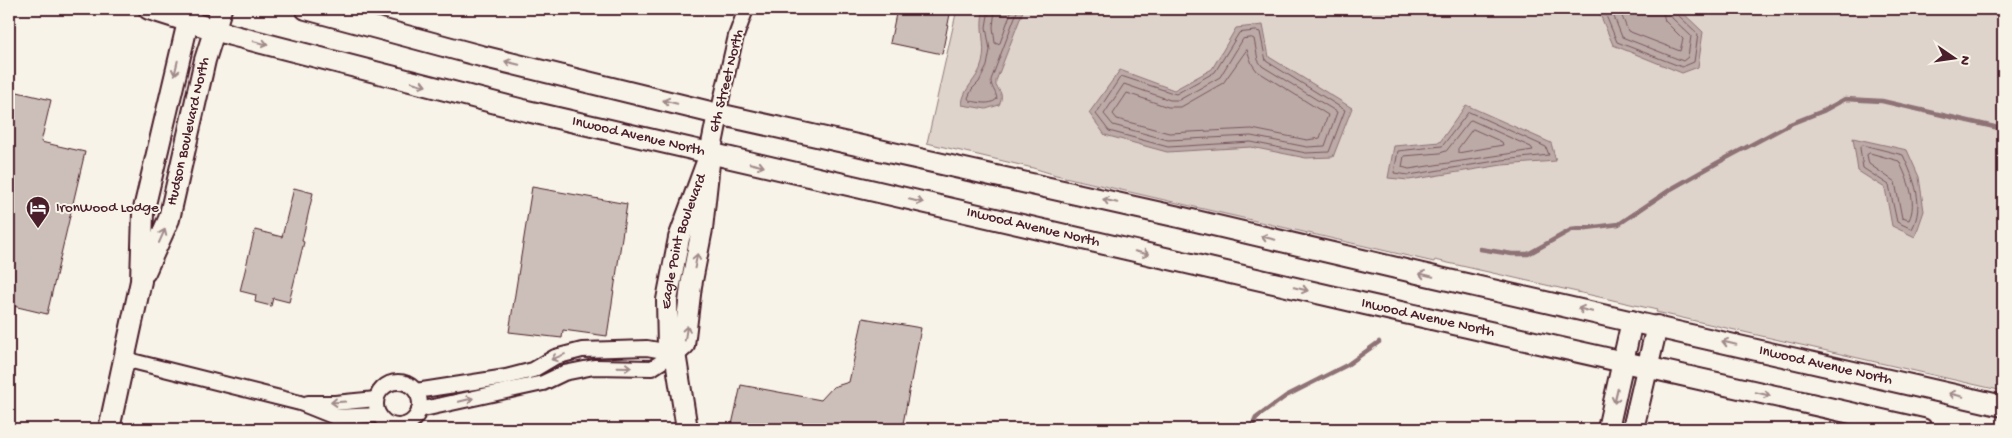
<svg xmlns="http://www.w3.org/2000/svg" width="2012" height="438" font-family="'Gochi Hand',sans-serif">
<rect width="100%" height="100%" fill="#f7f3e8"/>
<filter id="ink" filterUnits="userSpaceOnUse"><feTurbulence type="fractalNoise" baseFrequency=".02" numOctaves="2"/><feDisplacementMap in="SourceGraphic" scale="10" xChannelSelector="R" yChannelSelector="G"/><feConvolveMatrix kernelMatrix="1 2 1 2 8 2 1 2 1" color-interpolation-filters="sRGB"/></filter>
<g filter="url(#ink)">
<polygon fill="#ded4cc" stroke="#947a7c" points="957,9 2003,9 2003,391 1656,312 1657,310 1435,260 1434,262 1056,175 1033,168 927,143"/>
<g fill="#bcaaa7" stroke="#8e7275">
<path d="M984,9H1023V11L996,81V86C1002,93 1003,97 999,105L986,109L962,105C963,87 978,80 982,63C987,45 978,27 984,9Z"/>
<polygon points="1602,9 1679,9 1703,32 1698,67 1682,73 1613,45 1599,12"/>
<polygon points="1263,25 1269,57 1352,108 1333,157 1306,158 1251,147 1167,152 1105,135 1089,113 1120,70 1174,90 1212,69 1236,28"/>
<polygon points="1466,105 1551,143 1556,161 1502,165 1409,180 1388,178 1394,146 1440,142"/>
<polygon points="1853,138 1907,150 1919,177 1924,211 1915,237 1892,226 1885,188 1858,171"/>
</g>
<g fill="none" stroke-linecap="round" stroke-linejoin="round">
<g stroke="#78575d" stroke-width="1">
<path d="M989,9L986,27L990,50L987,66L979,82L972,89L968,98L970,101C979,102 989,106 997,99C996,91 991,88 991,80L1018,9"/>
<polyline points="995,9 993,27 995,43 997,44 1000,43 1012,9"/>
<polyline points="1605,9 1605,13 1617,42 1682,67 1694,62 1698,34 1677,14 1676,9"/>
<polyline points="1611,9 1622,37 1683,61 1688,57 1691,36 1672,18 1670,9"/>
<polyline points="1619,9 1628,31 1680,51 1683,39 1665,21 1662,9"/>
<polygon points="1257,31 1260,32 1266,61 1345,110 1329,152 1306,153 1251,142 1168,147 1109,131 1096,114 1121,76 1176,94 1215,72 1239,33"/>
<polygon points="1252,38 1254,39 1258,60 1262,66 1337,112 1325,146 1307,147 1251,136 1168,140 1113,125 1104,114 1124,84 1170,100 1179,100 1220,77 1243,39"/>
<polygon points="1247,50 1252,64 1257,71 1328,115 1320,138 1307,140 1252,129 1169,133 1117,119 1113,114 1127,93 1168,107 1181,107 1223,83"/>
<polygon points="1469,112 1546,147 1549,155 1502,160 1409,175 1394,173 1398,151 1442,146"/>
<polygon points="1471,120 1531,147 1533,150 1409,169 1402,167 1404,156 1440,153 1446,151"/>
<polygon points="1473,129 1502,142 1503,145 1458,153 1458,149"/>
<path d="M1863,145L1903,155C1914,179 1925,205 1912,229L1897,222L1889,185L1863,168L1860,148Z"/>
<path d="M1870,153L1899,161C1907,178 1918,202 1909,220L1902,218L1895,182L1869,164L1867,155Z"/>
</g>
<g stroke="#8e7275" stroke-width="4.5">
<polyline points="1480,249 1512,254 1528,254 1571,230 1619,224 1671,189 1717,163 1790,124 1823,111 1845,99 1882,101 2003,129"/>
<polyline points="1251,429 1256,418 1286,396 1347,365 1379,342"/>
</g>
</g>
<g fill="#ccbfb9" stroke="#4a1f2b">
<polygon points="897,9 951,9 942,54 890,43"/>
<polygon points="9,90 51,100 41,142 85,152 47,314 9,305"/>
<polygon points="532,187 627,204 607,336 563,330 562,338 509,332"/>
<polygon points="294,188 313,193 302,241 304,242 289,302 273,298 271,306 255,302 256,295 240,291 255,230 282,237"/>
<polygon points="863,318 921,328 902,429 731,429 741,385 821,400 833,387 849,382"/>
</g>
<g fill="none" stroke-linecap="round" stroke-linejoin="round">
<defs>
<g id="street">
<polyline points="718,114 736,36 746,9"/>
<polyline points="124,359 300,403 335,417 379,415"/>
<circle cx="398" cy="404" r="22"/>
<polyline points="416,391 506,377 533,370 555,357 582,350 647,348 675,353"/>
<polyline points="308,403 335,403 376,399"/>
<polyline points="419,410 543,383 564,373 594,367 652,368 675,353"/>
</g>
<g id="secondary">
<path id="s1" d="M149,9L231,35L527,111L1365,304L1922,429"/>
<path id="s2" d="M306,9L481,56L718,114L1179,217L1422,274L2003,406"/>
<path id="s3" d="M145,272L169,219L205,60L221,9"/>
<polyline points="675,353 684,345 691,286 702,229 710,154 718,114"/>
<polyline points="109,429 141,281 143,213 191,9"/>
<path id="s4" d="M687,429L675,353L668,347L667,300L679,238L710,154"/>
<polyline points="1608,429 1632,321"/>
<polyline points="1633,429 1657,326"/>
</g>
</defs>
<use href="#street" stroke="#4a1f2b" stroke-width="18"/>
<use href="#secondary" stroke="#4a1f2b" stroke-width="24"/>
<use href="#street" stroke="#f7f3e8" stroke-width="14"/>
<use href="#secondary" stroke="#f7f3e8" stroke-width="20"/>
</g>
<defs><path id="oneway-shaft" d="M-6 0H5M1.5-3L5.5 0L1.5 3" fill="none" stroke-width="1.6" stroke-linecap="round" stroke-linejoin="round" transform="scale(1.25)"/></defs>
<g stroke="#a0898a">
<use href="#oneway-shaft" transform="translate(261 43) rotate(14)"/>
<use href="#oneway-shaft" transform="translate(512 63) rotate(-166)"/>
<use href="#oneway-shaft" transform="translate(176 68) rotate(103)"/>
<use href="#oneway-shaft" transform="translate(419 84) rotate(15)"/>
<use href="#oneway-shaft" transform="translate(670 102) rotate(-166)"/>
<use href="#oneway-shaft" transform="translate(757 165) rotate(13)"/>
<use href="#oneway-shaft" transform="translate(916 201) rotate(13)"/>
<use href="#oneway-shaft" transform="translate(1110 201) rotate(-167)"/>
<use href="#oneway-shaft" transform="translate(162 236) rotate(-66)"/>
<use href="#oneway-shaft" transform="translate(1268 238) rotate(-167)"/>
<use href="#oneway-shaft" transform="translate(1142 253) rotate(13)"/>
<use href="#oneway-shaft" transform="translate(696 261) rotate(-79)"/>
<use href="#oneway-shaft" transform="translate(1426 275) rotate(-167)"/>
<use href="#oneway-shaft" transform="translate(1301 289) rotate(13)"/>
<use href="#oneway-shaft" transform="translate(1585 310) rotate(-167)"/>
<use href="#oneway-shaft" transform="translate(686 333) rotate(-81)"/>
<use href="#oneway-shaft" transform="translate(1729 343) rotate(-167)"/>
<use href="#oneway-shaft" transform="translate(558 357) rotate(158)"/>
<use href="#oneway-shaft" transform="translate(624 367) rotate(1)"/>
<use href="#oneway-shaft" transform="translate(1763 394) rotate(13)"/>
<use href="#oneway-shaft" transform="translate(1956 395) rotate(-167)"/>
<use href="#oneway-shaft" transform="translate(1616 396) rotate(103)"/>
<use href="#oneway-shaft" transform="translate(466 400) rotate(-13)"/>
<use href="#oneway-shaft" transform="translate(338 402) rotate(176)"/>
</g>
</g>
<defs>
<symbol id="hotel-pin" viewBox="-11 -11 22 30"><path d="M0 17L-7.5 6A9.5 9.5 0 1 1 7.5 6Z" fill="#4a1f2b" stroke="#f7f3e8"/><path d="M-6-4.5h1.5V1H6V5H4.5V3h-9V5H-6ZM-4 0a1.8 1.8 0 1 1 3.6 0ZM.5 0V-2.5h3Q6-2.5 6 0Z" fill="#fff"/></symbol>
</defs>
<g fill-rule="evenodd">
<use href="#hotel-pin" x="24" y="194" width="28" height="38"/>
</g>
<g text-anchor="middle" dominant-baseline="central" stroke-width="4" stroke-linejoin="round" paint-order="stroke">
<g font-size="15" fill="#4a1f2b" stroke="#f7f3e8">
<text transform="translate(727 81) rotate(-76)">6th Street North</text>
<text stroke="none"><textPath href="#s3" startOffset="148">Hudson Boulevard North</textPath></text>
<text stroke="none"><textPath href="#s1" startOffset="506">Inwood Avenue North</textPath></text>
<text stroke="none"><textPath href="#s1" startOffset="911">Inwood Avenue North</textPath></text>
<text stroke="none"><textPath href="#s4" startOffset="194">Eagle Point Boulevard</textPath></text>
<text stroke="none"><textPath href="#s1" startOffset="1316">Inwood Avenue North</textPath></text>
<text stroke="none"><textPath href="#s2" startOffset="1561">Inwood Avenue North</textPath></text>
</g>
<g font-size="15" fill="#4a1f2b" stroke="#f7f3e8" text-anchor="start">
<text x="56" y="208">IronWood Lodge</text>
</g>
</g>
<rect width="2012" height="438" fill="none" stroke="#f7f3e8" stroke-width="30"/>
<rect x="15" y="15" width="1982" height="408" fill="none" stroke="#4a1f2b" stroke-width="2" filter="url(#ink)"/>
<g transform="translate(1954 58) rotate(103)" stroke="#f7f3e8" stroke-width="4" paint-order="stroke">
<path d="M0-4L9 19L0 12L-9 19Z" fill="#4a1f2b"/>
<text y="-8" font-size="14" font-weight="bold" text-anchor="middle" fill="#4a1f2b">N</text>
</g>
</svg>
